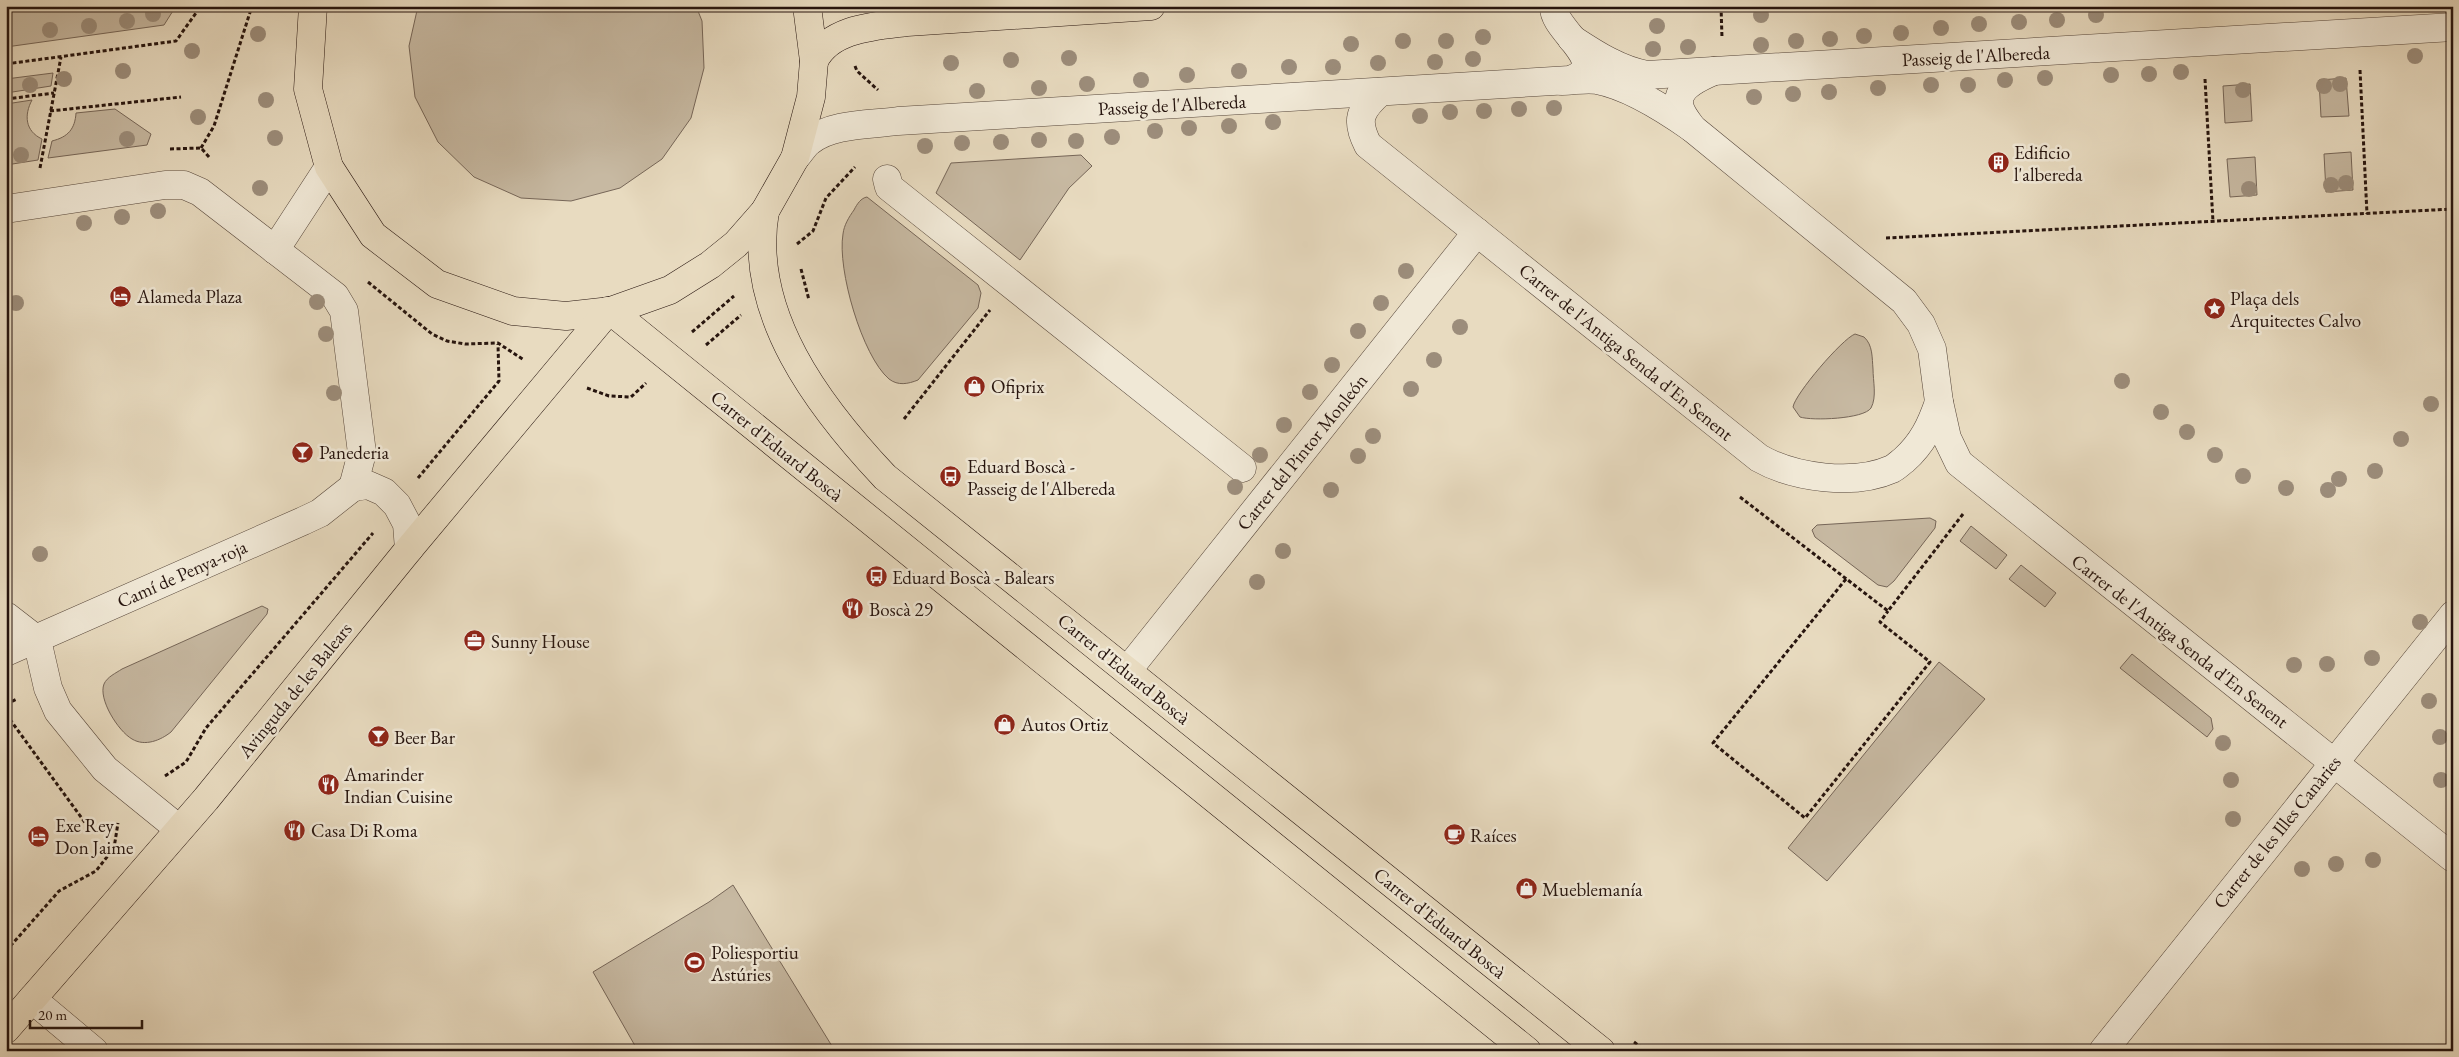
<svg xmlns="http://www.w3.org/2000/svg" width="2459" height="1057" font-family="'EB Garamond',serif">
<rect width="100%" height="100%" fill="#e8dbc0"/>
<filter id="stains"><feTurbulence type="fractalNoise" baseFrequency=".004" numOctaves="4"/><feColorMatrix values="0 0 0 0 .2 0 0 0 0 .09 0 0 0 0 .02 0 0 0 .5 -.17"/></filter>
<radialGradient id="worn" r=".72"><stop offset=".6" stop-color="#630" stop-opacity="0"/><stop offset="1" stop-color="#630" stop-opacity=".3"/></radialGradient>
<g fill="#c7b9a2" stroke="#766658">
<polygon points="6,6 176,6 164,25 6,47"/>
<polygon points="418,6 696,6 702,21 704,68 691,118 662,159 620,188 571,201 521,198 474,177 438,142 415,97 409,46"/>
<polygon points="53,73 51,86 6,93 6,79"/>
<polygon points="2346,78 2349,116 2321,117 2319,80"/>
<polygon points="2250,84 2252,121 2225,123 2223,86"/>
<path d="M32,100C24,115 25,131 42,139L38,160L6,165V104Z"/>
<path d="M115,109L151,134L147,145L48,158L52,141C68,137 75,129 76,113Z"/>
<polygon points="2351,152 2353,190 2326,192 2324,154"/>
<polygon points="1081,155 1092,166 1069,188 1020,260 936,193 951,163"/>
<polygon points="2255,157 2257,195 2230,197 2227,159"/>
<path d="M867,197L978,285L981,293L978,308L918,380C908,384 898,386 889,379C862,356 837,269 843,234C844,225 849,217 854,210C857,204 861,198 867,197Z"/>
<path d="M1855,334L1864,337C1873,345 1872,358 1873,369C1873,381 1877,397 1871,408C1864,419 1812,421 1800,417L1793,407C1795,394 1842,339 1855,334Z"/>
<polygon points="1930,518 1936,521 1935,528 1894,581 1887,587 1878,585 1815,537 1812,530 1817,525"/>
<polygon points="1971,526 2007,555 1996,569 1960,541"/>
<polygon points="2021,565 2056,593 2045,607 2009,579"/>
<path d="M262,606L268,609L267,614L171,732C161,740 145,747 132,739C118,731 98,699 104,684C107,677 116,673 122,669Z"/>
<polygon points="2132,654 2211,718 2213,729 2207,737 2120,668"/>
<polygon points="1939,662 1985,699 1827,881 1788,848"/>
<polygon points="733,885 835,1051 638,1051 593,972 709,902"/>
</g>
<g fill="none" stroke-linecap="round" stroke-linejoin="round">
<defs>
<g id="minor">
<path d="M1572,39C1595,54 1619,70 1647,75L2453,27"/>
<path d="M1714,71C1700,77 1673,88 1680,108C1682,115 1688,122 1692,128L1904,301L1921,324L1932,349L1939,402L1947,438L1959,463L2453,858"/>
<path d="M1562,81C1573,81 1586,78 1597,80C1629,86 1665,109 1692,128"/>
<path d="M1380,92C1360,110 1355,120 1368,145L1759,458C1794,478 1854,486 1892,469C1896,467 1900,463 1904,460C1923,443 1931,425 1939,402"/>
<path d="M795,158C800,153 804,145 810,141C832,123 871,125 898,121L1570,80C1615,64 1551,30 1554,6"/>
<polyline points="887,179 889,187 1242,468"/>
<polyline points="6,209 165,185 184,185 200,192 335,296 344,311 362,453 353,487"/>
<polyline points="275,250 329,167"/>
<polyline points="353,487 368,485 384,492 397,505 407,524 409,549"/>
<polyline points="6,616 37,640 48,688 58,711 105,769 179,829"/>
<polyline points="6,652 303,521 320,513 353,487"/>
<polyline points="1127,671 1477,232"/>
<polyline points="32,999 94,1051"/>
<polyline points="2103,1051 2453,615"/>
</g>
<g id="major">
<polyline points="313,6 308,89 329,167 373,235 437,284 513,311 566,316 611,311 670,290 710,265 736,244 765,211 795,158 811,97 814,61 807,6"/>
<path d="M814,61C830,28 875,26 907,22L1151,6"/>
<path d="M765,211C747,313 819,407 885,477L1601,1051"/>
<polyline points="611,311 1527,1051"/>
<polyline points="6,1029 206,799 409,549 608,311"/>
</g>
</defs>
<use href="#minor" stroke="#56463a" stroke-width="29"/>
<use href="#major" stroke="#26140e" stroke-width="29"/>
<g stroke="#26140e" stroke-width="3" stroke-dasharray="4 2.5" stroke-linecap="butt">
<polyline points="1721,6 1722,38"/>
<polyline points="6,64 176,41 201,6"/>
<polyline points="855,66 857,71 878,90"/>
<polyline points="2360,70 2367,214"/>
<polyline points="2205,79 2213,222"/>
<polyline points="6,99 54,93"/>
<polyline points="50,111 181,97"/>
<polyline points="201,148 214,126 252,6"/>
<polyline points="170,149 201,148 210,158"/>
<polyline points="40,168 61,57"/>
<polyline points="1886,238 2453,209"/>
<polyline points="797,244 813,231 826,198 855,167"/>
<polyline points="801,269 809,300"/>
<polyline points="368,282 432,334 447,341 465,344 498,343 524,360"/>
<polyline points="692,332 734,296"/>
<polyline points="706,345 741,315"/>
<polyline points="587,388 609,396 631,397 646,383"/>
<polyline points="904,419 990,310"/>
<polyline points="418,478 499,381 498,344"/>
<polyline points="1740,497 1888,611 1963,514"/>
<polyline points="1846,579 1713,743 1805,818 1930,662 1880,622 1888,611"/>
<polyline points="6,704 17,699"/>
<polyline points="6,714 89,828"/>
<polyline points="165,776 186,762 206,728 373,533"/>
<polyline points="6,951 59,891 96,871 114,848 118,823"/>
<polyline points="1634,1042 1646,1051"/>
</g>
<use href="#minor" stroke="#f0e8d6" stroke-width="28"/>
<use href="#major" stroke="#e8dbc0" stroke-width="28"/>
</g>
<g fill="#9c8d7b">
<circle cx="153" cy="14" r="8"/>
<circle cx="1761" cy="15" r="8"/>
<circle cx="2096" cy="15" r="8"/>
<circle cx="2057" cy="20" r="8"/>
<circle cx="127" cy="21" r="8"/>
<circle cx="2019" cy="22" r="8"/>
<circle cx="1979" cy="24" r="8"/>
<circle cx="89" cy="26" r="8"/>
<circle cx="1657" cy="26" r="8"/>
<circle cx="1941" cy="28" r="8"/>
<circle cx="50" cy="30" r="8"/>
<circle cx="1901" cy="33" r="8"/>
<circle cx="258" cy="34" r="8"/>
<circle cx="1864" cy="36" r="8"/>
<circle cx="1483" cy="37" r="8"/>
<circle cx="1830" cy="39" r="8"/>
<circle cx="1403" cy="41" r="8"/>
<circle cx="1446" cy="41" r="8"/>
<circle cx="1796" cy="41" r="8"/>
<circle cx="1351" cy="44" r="8"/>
<circle cx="1761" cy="45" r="8"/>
<circle cx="1688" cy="47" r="8"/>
<circle cx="1653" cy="49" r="8"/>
<circle cx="192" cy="51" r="8"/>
<circle cx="2415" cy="56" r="8"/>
<circle cx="1069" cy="58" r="8"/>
<circle cx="1473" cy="59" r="8"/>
<circle cx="1011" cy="60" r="8"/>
<circle cx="1435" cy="62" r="8"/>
<circle cx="951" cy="63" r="8"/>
<circle cx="1378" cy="63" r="8"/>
<circle cx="1289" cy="67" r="8"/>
<circle cx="1333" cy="67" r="8"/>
<circle cx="123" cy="71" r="8"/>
<circle cx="1239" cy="71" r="8"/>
<circle cx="2181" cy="72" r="8"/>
<circle cx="2149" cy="74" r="8"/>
<circle cx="1187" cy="75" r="8"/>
<circle cx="2111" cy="75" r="8"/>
<circle cx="2045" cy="78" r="8"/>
<circle cx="64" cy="79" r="8"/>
<circle cx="1141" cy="80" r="8"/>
<circle cx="2005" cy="80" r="8"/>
<circle cx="1087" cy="84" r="8"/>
<circle cx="2340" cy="84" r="8"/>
<circle cx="30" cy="85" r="8"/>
<circle cx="1931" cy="85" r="8"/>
<circle cx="1968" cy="85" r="8"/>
<circle cx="2324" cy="86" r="8"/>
<circle cx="1039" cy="88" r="8"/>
<circle cx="1878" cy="88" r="8"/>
<circle cx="2243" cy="90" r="8"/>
<circle cx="977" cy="91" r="8"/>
<circle cx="1829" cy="92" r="8"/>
<circle cx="1793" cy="94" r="8"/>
<circle cx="1754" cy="97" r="8"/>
<circle cx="266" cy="100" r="8"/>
<circle cx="1554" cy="108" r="8"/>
<circle cx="1519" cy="109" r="8"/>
<circle cx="1484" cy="111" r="8"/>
<circle cx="1450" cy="112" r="8"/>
<circle cx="1420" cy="116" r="8"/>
<circle cx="198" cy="117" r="8"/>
<circle cx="1273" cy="122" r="8"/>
<circle cx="1229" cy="126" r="8"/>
<circle cx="1189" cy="128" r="8"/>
<circle cx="1155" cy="131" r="8"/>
<circle cx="1112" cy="137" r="8"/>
<circle cx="275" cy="138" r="8"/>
<circle cx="127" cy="139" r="8"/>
<circle cx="1039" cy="140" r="8"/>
<circle cx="1076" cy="141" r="8"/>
<circle cx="1001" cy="142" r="8"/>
<circle cx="962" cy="143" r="8"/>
<circle cx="925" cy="146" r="8"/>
<circle cx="21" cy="155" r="8"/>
<circle cx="2346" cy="183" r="8"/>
<circle cx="2331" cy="185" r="8"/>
<circle cx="260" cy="188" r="8"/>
<circle cx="2249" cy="189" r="8"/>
<circle cx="158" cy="211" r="8"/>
<circle cx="122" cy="217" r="8"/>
<circle cx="84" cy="223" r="8"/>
<circle cx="1406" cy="271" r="8"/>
<circle cx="317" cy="302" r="8"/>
<circle cx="16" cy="303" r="8"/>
<circle cx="1381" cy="303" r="8"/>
<circle cx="1460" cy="327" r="8"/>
<circle cx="1358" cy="331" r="8"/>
<circle cx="326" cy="334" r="8"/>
<circle cx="1434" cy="360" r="8"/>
<circle cx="1332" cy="365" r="8"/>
<circle cx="2122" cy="381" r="8"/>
<circle cx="1411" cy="389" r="8"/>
<circle cx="1310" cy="392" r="8"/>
<circle cx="334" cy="393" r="8"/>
<circle cx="2431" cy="404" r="8"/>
<circle cx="2161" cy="412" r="8"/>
<circle cx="1284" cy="425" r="8"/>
<circle cx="2187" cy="432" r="8"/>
<circle cx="1373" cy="436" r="8"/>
<circle cx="2401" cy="439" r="8"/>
<circle cx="1260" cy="455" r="8"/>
<circle cx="2215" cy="455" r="8"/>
<circle cx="1358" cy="456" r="8"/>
<circle cx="2375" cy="471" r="8"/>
<circle cx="2243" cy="476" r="8"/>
<circle cx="2339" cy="479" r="8"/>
<circle cx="1235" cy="487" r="8"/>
<circle cx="2286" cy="488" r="8"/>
<circle cx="1331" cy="490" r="8"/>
<circle cx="2328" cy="490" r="8"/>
<circle cx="1283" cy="551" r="8"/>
<circle cx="40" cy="554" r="8"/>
<circle cx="1257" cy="582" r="8"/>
<circle cx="2420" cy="622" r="8"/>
<circle cx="2372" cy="658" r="8"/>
<circle cx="2327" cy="664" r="8"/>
<circle cx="2294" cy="665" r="8"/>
<circle cx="2429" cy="701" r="8"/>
<circle cx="2440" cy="737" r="8"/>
<circle cx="2223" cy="743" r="8"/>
<circle cx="2231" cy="780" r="8"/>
<circle cx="2441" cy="780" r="8"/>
<circle cx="2233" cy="819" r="8"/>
<circle cx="2373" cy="860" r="8"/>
<circle cx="2336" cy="864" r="8"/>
<circle cx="2302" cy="869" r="8"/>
</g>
<defs>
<symbol id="building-disc" viewBox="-11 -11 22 22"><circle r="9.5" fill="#8f2418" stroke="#f0e8d6"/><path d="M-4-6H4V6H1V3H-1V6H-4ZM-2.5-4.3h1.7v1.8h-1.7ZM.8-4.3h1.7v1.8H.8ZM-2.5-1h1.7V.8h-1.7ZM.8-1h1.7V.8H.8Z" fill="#fff"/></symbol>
<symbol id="hotel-disc" viewBox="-11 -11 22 22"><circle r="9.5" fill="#8f2418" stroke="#f0e8d6"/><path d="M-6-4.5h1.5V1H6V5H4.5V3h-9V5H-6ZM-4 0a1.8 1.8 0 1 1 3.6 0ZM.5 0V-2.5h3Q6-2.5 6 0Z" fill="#fff"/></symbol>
<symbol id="sight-disc" viewBox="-11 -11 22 22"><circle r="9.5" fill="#8f2418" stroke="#f0e8d6"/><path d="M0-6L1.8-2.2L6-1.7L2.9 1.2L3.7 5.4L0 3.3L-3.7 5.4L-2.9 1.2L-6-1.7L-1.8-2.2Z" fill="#fff"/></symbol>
<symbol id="shop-disc" viewBox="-11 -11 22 22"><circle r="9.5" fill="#8f2418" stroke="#f0e8d6"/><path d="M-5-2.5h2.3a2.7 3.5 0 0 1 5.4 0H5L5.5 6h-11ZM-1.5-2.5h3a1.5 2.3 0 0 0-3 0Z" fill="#fff"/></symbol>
<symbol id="bar-disc" viewBox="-11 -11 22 22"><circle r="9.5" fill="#8f2418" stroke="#f0e8d6"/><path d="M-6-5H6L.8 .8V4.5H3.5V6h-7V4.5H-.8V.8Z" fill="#fff"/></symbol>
<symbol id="bus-disc" viewBox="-11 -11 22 22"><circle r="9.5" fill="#8f2418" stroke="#f0e8d6"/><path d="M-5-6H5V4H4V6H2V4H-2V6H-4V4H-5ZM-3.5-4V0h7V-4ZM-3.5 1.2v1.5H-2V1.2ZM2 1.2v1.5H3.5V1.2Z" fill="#fff"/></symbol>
<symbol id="restaurant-disc" viewBox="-11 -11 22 22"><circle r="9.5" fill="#8f2418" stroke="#f0e8d6"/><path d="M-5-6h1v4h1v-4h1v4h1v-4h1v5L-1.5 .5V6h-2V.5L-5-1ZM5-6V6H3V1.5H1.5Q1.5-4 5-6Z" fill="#fff"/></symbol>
<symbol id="office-disc" viewBox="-11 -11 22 22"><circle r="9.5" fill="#8f2418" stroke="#f0e8d6"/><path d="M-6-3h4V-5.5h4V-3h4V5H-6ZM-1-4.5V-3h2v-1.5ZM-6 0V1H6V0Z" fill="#fff"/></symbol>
<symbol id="cafe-disc" viewBox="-11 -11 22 22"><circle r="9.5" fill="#8f2418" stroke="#f0e8d6"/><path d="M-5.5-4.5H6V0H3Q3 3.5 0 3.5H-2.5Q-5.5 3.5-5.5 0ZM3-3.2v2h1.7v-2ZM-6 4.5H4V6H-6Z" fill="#fff"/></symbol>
<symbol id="stadium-disc" viewBox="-11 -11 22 22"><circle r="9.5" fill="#8f2418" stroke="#f0e8d6"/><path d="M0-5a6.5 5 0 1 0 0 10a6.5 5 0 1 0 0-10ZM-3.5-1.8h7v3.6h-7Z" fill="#fff"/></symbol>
</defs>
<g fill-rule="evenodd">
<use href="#building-disc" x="1986" y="150" width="25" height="25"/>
<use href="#hotel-disc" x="108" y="284" width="25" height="25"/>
<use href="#sight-disc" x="2202" y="296" width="25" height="25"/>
<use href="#shop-disc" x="962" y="374" width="25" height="25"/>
<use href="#bar-disc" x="290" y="440" width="25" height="25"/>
<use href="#bus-disc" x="938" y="464" width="25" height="25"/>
<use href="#bus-disc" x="864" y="564" width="25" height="25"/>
<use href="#restaurant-disc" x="840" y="596" width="25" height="25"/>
<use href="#office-disc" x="462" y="628" width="25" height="25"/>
<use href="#shop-disc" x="992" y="712" width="25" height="25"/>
<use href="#bar-disc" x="366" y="724" width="25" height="25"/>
<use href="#restaurant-disc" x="316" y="772" width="25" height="25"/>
<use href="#restaurant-disc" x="282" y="818" width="25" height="25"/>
<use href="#cafe-disc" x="1442" y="822" width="25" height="25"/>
<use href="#hotel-disc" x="26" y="824" width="25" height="25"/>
<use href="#shop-disc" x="1514" y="876" width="25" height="25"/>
<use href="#stadium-disc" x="682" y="950" width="25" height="25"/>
</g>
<g text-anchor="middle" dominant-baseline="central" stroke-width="5" stroke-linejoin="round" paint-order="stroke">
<g font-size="19" fill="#26140e" stroke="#f0e8d6">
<text transform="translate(1976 56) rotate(-3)">Passeig de l'Albereda</text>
<text transform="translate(1172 105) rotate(-3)">Passeig de l'Albereda</text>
<text transform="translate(1626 352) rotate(39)">Carrer de l'Antiga Senda d'En Senent</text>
<text transform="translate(777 446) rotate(39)">Carrer d'Eduard Boscà</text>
<text transform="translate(1302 452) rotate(-51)">Carrer del Pintor Monleón</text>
<text transform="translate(182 574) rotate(-24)">Camí de Penya-roja</text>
<text transform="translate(2180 641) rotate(38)">Carrer de l'Antiga Senda d'En Senent</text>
<text transform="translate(1124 669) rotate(39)">Carrer d'Eduard Boscà</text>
<text transform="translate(295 690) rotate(-51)">Avinguda de les Balears</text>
<text transform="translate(2277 832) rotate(-51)">Carrer de les Illes Canàries</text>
<text transform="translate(1440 923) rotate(39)">Carrer d'Eduard Boscà</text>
</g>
<g font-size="19" fill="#26140e" stroke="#f0e8d6" text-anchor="start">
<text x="2014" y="152">Edificio<tspan x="2014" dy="22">l'albereda</tspan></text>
<text x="137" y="296">Alameda Plaza</text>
<text x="2230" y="298">Plaça dels<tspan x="2230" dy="22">Arquitectes Calvo</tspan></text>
<text x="991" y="386">Ofiprix</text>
<text x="319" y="452">Panederia</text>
<text x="967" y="466">Eduard Boscà -<tspan x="967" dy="22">Passeig de l'Albereda</tspan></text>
<text x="892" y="577">Eduard Boscà - Balears</text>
<text x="869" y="609">Boscà 29</text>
<text x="491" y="641">Sunny House</text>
<text x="1021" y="724">Autos Ortiz</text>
<text x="394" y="737">Beer Bar</text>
<text x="344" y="774">Amarinder<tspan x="344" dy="22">Indian Cuisine</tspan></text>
<text x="55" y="825">Exe Rey<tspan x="55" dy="22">Don Jaime</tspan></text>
<text x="311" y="830">Casa Di Roma</text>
<text x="1470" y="835">Raíces</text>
<text x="1542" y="889">Mueblemanía</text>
<text x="711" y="952">Poliesportiu<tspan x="711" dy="22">Astúries</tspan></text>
</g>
</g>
<rect width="2459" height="1057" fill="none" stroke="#e8dbc0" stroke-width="25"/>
<rect x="8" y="8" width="2444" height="1042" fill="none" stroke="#26140e" stroke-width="2.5"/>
<rect x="12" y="12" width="2434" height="1032" fill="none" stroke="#26140e"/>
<path d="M30 1020v8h112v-8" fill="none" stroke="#26140e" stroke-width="2.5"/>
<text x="38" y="1020" font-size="15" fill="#26140e" stroke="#f0e8d6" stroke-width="4" paint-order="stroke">20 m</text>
<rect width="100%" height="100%" filter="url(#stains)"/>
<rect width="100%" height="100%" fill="url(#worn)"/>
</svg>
